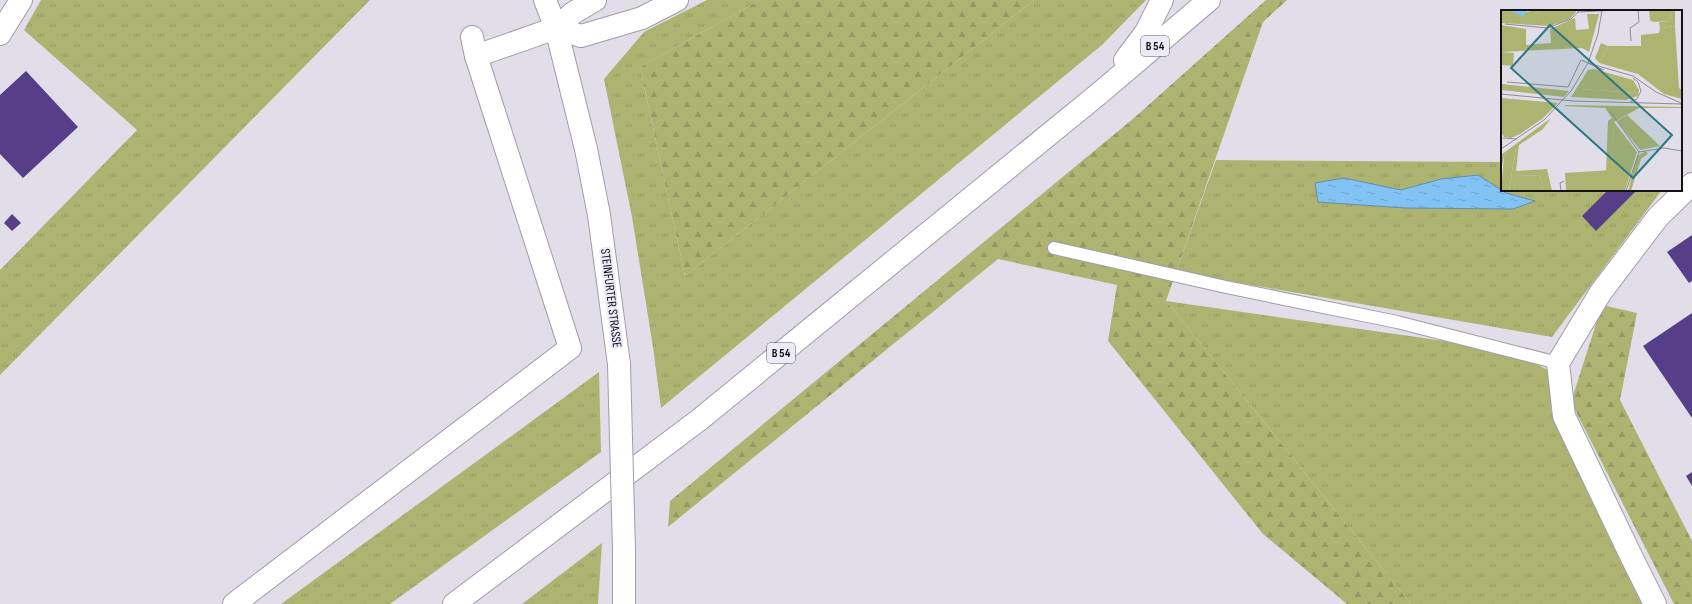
<svg xmlns="http://www.w3.org/2000/svg" width="1692" height="604" font-family="'Sofia Sans Condensed',sans-serif">
<defs>
<pattern id="grass-tufts" width="24" height="20" patternUnits="userSpaceOnUse"><rect width="24" height="20" fill="#adb472"/><path d="M3 7l-1-3M5 7V3M7 7l1-3M15 17l-1-3M17 17v-4M19 17l1-3" fill="none" stroke="#949a62"/></pattern>
<pattern id="forest-firs" width="22" height="20" patternUnits="userSpaceOnUse"><rect width="22" height="20" fill="#adb472"/><path d="M5 1l3.5 6h-7zM16 11l3.5 6h-7z" fill="#949a62"/></pattern>
<pattern id="water-ripples" width="26" height="14" patternUnits="userSpaceOnUse"><rect width="26" height="14" fill="#82c3f3"/><path d="M2 4q2-2 4 0t4 0M15 11q2-2 4 0t4 0" fill="none" stroke="#6fa6cf"/></pattern>
</defs>
<rect width="100%" height="100%" fill="#e1deea"/>
<g fill="url(#grass-tufts)">
<polygon points="41,0 370,0 0,375 0,270 137,130 24,30"/>
<polygon points="707,0 760,0 640,67 685,276 1034,0 1146,0 1102,45 661,408 653,347 632,217 604,79 644,32"/>
<polygon points="1216,160 1502,162 1502,190 1662,190 1552,337 1176,272"/>
<polygon points="1166,301 1507,350 1550,371 1551,410 1645,604 1411,604"/>
<polygon points="599,372 601,452 390,604 281,604"/>
<polygon points="602,543 598,604 522,604"/>
</g>
<g fill="url(#forest-firs)">
<polygon points="760,0 1034,0 685,276 640,67"/>
<polygon points="1266,0 1287,0 1263,22 1166,301 1411,604 1347,604 1263,534 1108,341 1117,285 998,259 668,527 670,501 1134,118"/>
<polygon points="1602,305 1637,313 1620,400 1692,541 1692,604 1674,604 1571,402"/>
</g>
<polygon fill="url(#water-ripples)" stroke="#608eb0" points="1478,175 1506,193 1535,201 1513,209 1405,208 1318,202 1315,183 1344,178 1401,190 1441,179"/>
<g fill="#573e88">
<polygon points="26,71 78,127 23,178 0,154 0,95"/>
<polygon points="1608,190 1637,190 1596,231 1582,216"/>
<polygon points="12,214 21,223 12,231 4,223"/>
<polygon points="1692,235 1692,281 1689,283 1667,252"/>
<polygon points="1692,313 1692,418 1643,346"/>
<polygon points="1692,472 1692,486 1686,476"/>
</g>
<g fill="none" stroke-linecap="round" stroke-linejoin="round">
<defs>
<polyline id="service" points="1054,248 1226,287 1397,322 1558,363"/>
<g id="minor">
<polyline points="0,34 21,0"/>
<polyline points="472,37 476,56"/>
<polyline points="234,604 570,348 476,56 556,28"/>
<polyline points="1655,604 1632,558 1564,416 1558,363 1601,292 1658,217 1692,184"/>
</g>
<g id="secondary">
<polyline points="545,0 556,28 586,149 599,215 619,364"/>
<polyline points="624,604 624,550"/>
</g>
<g id="trunk">
<polyline points="595,0 573,13 556,28 581,36 642,18 677,0"/>
<polyline points="1125,60 1146,32 1162,0"/>
<polyline points="454,604 699,420 1101,92 1209,0"/>
</g>
</defs>
<use href="#service" stroke="#9f9ca8" stroke-width="14"/>
<use href="#minor" stroke="#9f9ca8" stroke-width="24"/>
<use href="#secondary" stroke="#9f9ca8" stroke-width="24"/>
<use href="#trunk" stroke="#9f9ca8" stroke-width="24"/>
<use href="#service" stroke="#fff" stroke-width="12"/>
<use href="#minor" stroke="#fff" stroke-width="22"/>
<use href="#secondary" stroke="#fff" stroke-width="22"/>
<use href="#trunk" stroke="#fff" stroke-width="22"/>
<defs>
<polyline id="secondary-bridge" points="619,364 624,550"/>
</defs>
<use href="#secondary-bridge" stroke="#9f9ca8" stroke-width="24" stroke-linecap="butt"/>
<use href="#secondary-bridge" stroke="#fff" stroke-width="22"/>
</g>
<g text-anchor="middle" dominant-baseline="central" stroke-width="4" stroke-linejoin="round" paint-order="stroke">
<g fill="#eeebf8" stroke="#545259" stroke-width="1">
<rect x="1141" y="36" width="28" height="20" rx="3"/>
<rect x="767" y="343" width="28" height="20" rx="3"/>
</g>
<g font-size="12" font-weight="bold" fill="#121115">
<text x="1155" y="46">B 54</text>
<text x="781" y="353">B 54</text>
</g>
<g font-size="13" fill="#121115" stroke="#eeebf8">
<text transform="translate(611 298) rotate(83)">STEINFURTER STRASSE</text>
</g>
</g>
<g transform="translate(1501 10)">
<rect width="181" height="181" fill="#e1deea"/>
<path d="M36,0H74L75,2L69,9L49,16L38,11ZM148,0H169L170,11L152,12L149,10ZM86,4H98L88,42L81,38L0,42V15L25,19V35L50,33L49,19L74,8L75,20L88,19ZM174,16L178,78L181,80V89L163,84L137,64L98,53L107,36H140V25L158,23L159,18ZM93,59L132,70L138,80L137,86L125,90L70,87L87,60ZM132,75L134,83L81,79ZM0,74L68,81L63,87L0,80ZM0,88L57,93L41,109L19,124L10,128L3,127L0,122ZM126,105L159,136L139,140L116,111ZM113,112L136,142L124,181H65L64,163L111,160ZM15,137L8,181H0L3,146ZM39,165L42,181H13L14,166Z" fill="#adb472" fill-rule="evenodd"/>
<path d="M0,0L25,2L36,0L38,10L49,16L0,13ZM169,0H174V16L159,18L158,12L170,11ZM100,33L107,36L98,53L94,48ZM0,42L13,43L12,56L0,55ZM91,61L126,70L133,75L134,83L80,79ZM65,95L181,97V98H138L113,112L111,160L105,161L107,111L111,108L104,98L63,96ZM50,108L42,119L18,135L15,161L46,159L51,181H42L39,165L15,166L13,181H8L15,138L3,146L0,161V145ZM145,141L147,144L140,149L130,181H127L136,146Z" fill="#adb472"/>
<path d="M6,0H34L26,1L22,6Z" fill="#82c3f3"/>
<path fill="none" stroke="#8e8c95" stroke-width="1" d="M76,0L77,2L116,0M4,14L46,18L70,9L77,2M130,31L129,18L138,12L137,0M87,53L132,66L155,82L180,93M87,53L103,60M6,72L67,77L80,50L87,53M0,84L72,91L181,94M129,92L136,89L140,81L137,72L132,68M109,101L138,142M2,128L16,129M0,139L43,110L70,81L87,53L97,24L101,0M60,181L59,173L63,171M125,181L138,142L163,138L181,141"/>
<path fill="#2f787f" fill-opacity="0.15" stroke="#2f787f" stroke-width="2" d="M49,15L171,125L132,168L10,58Z"/>
<rect width="181" height="181" fill="none" stroke="#121115" stroke-width="2"/>
</g>
</svg>
